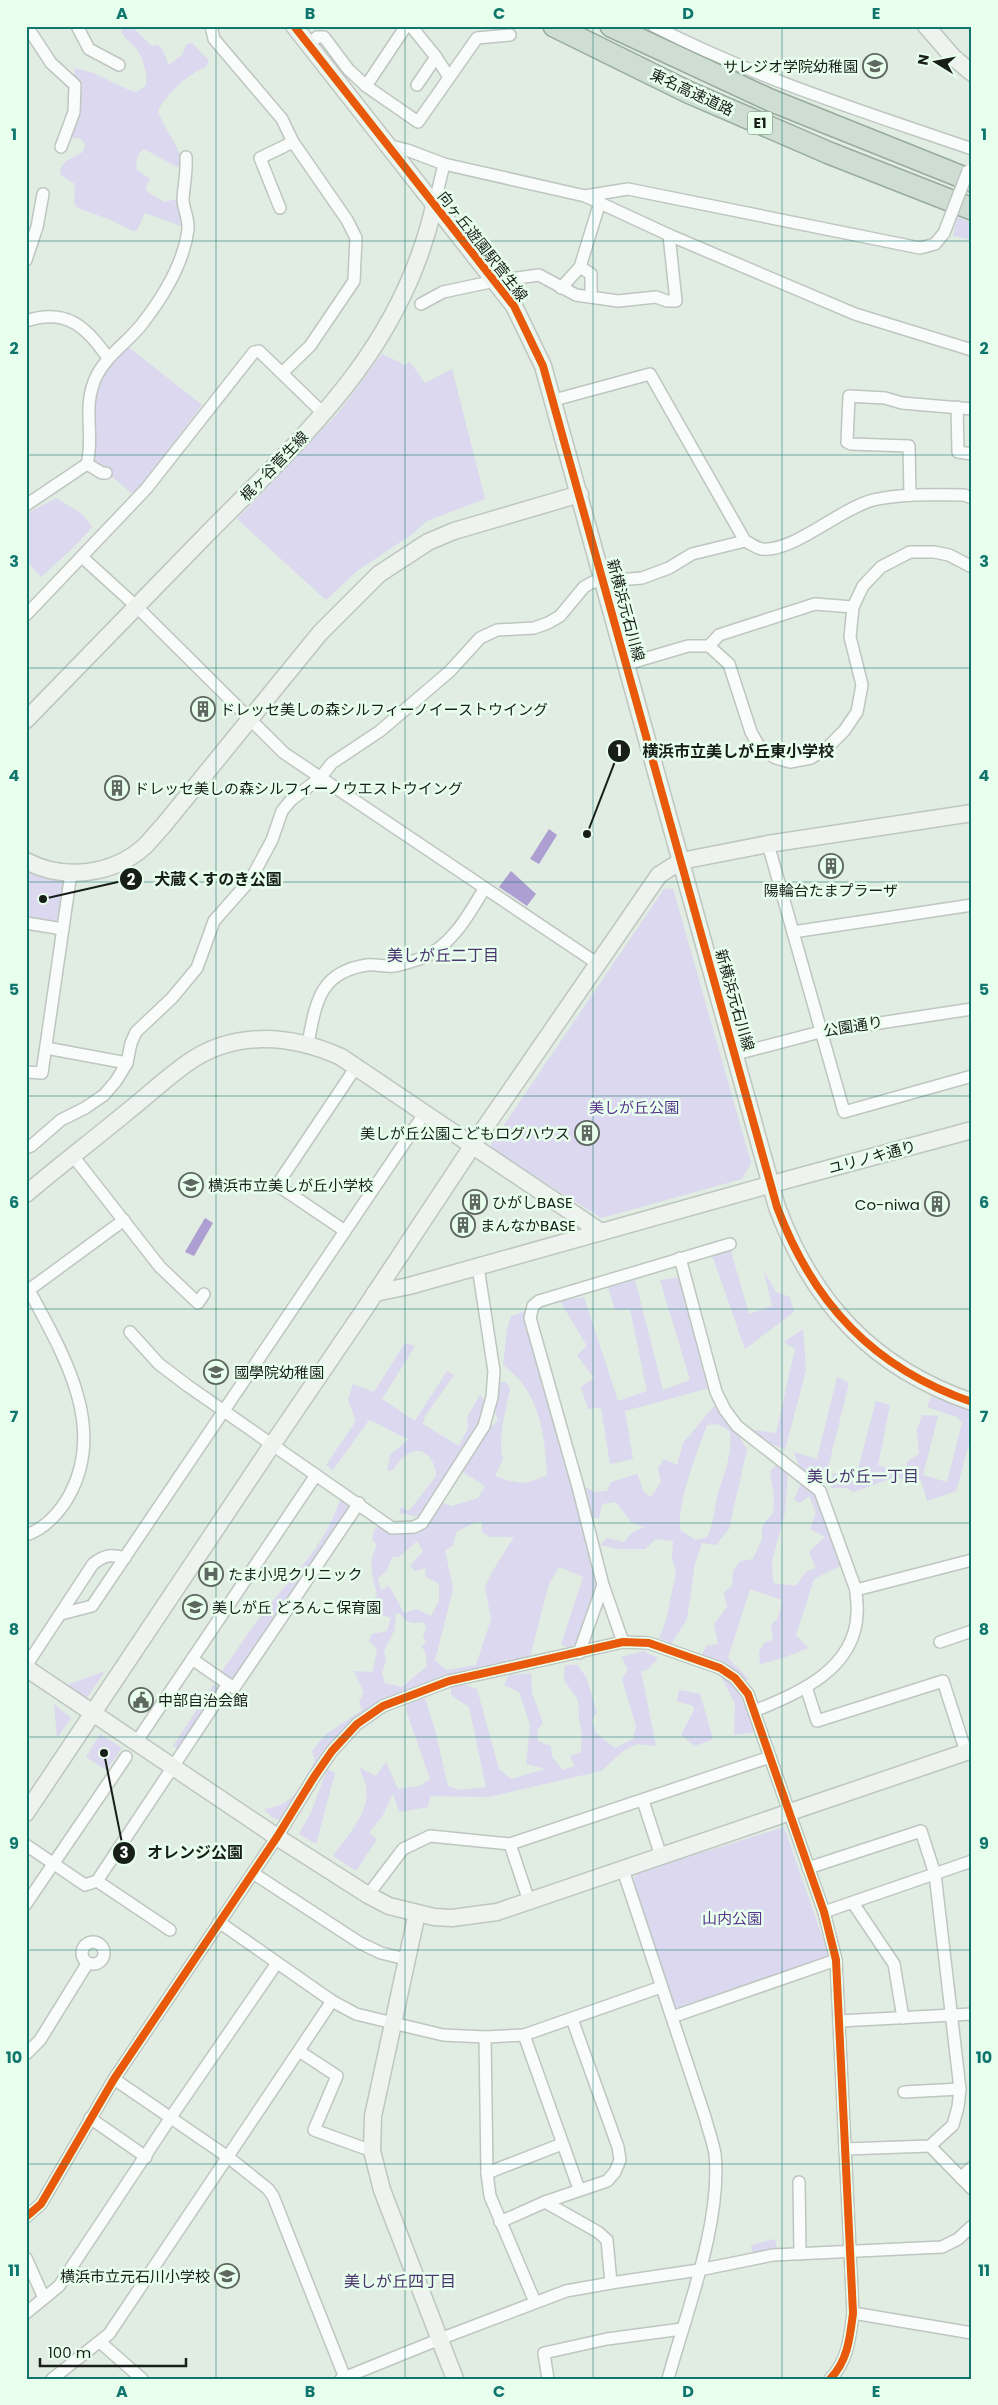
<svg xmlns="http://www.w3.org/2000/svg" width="998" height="2405" font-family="Poppins,'Noto Sans JP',sans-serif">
<rect width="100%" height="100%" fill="#e1ece3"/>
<g fill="#dbd8ef" fill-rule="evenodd">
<path d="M120,26H131L152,46L158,45L162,49L169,65L182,55L187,44L192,43L209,61L206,67C187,74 169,92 158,110C163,130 181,146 183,166L177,167L144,149C137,153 135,163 137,170L150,179L145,190L164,202L177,199L181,226L145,213L137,230L133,231L111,220L78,208L74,203L75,184L61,175L60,169L66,161L83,152L85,144L80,138H72C70,124 80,113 80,99C80,87 72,80 75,68L93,73L131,91L137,92L146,85C148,74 143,57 136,48C129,40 122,38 120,26Z"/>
<polygon points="957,217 972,223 972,240 953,236"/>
<polygon points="127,346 202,405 141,486 134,493 130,492 94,461 93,400 103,374"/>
<polygon points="382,354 405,365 410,362 425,383 452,369 485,499 427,521 411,535 357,571 326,600 237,519 339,412"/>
<polygon points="56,498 82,514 92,527 76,545 41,577 26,560 26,514"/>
<polygon points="26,870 63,881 58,918 55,921 26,918"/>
<polygon points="673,888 751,1163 742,1179 601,1218 492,1149 491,1144 664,889"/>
<polygon points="731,1251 749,1314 772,1306 764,1271 776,1292 790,1297 794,1312 745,1349 712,1255"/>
<polygon points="681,1277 713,1387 625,1411 633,1459 610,1464 601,1407 588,1409 581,1387 594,1378 577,1355 587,1346 560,1301 584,1297 618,1401 647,1391 630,1309 615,1310 608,1287 635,1280 663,1390 690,1380 660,1280"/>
<path d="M526,1311C542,1372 556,1434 574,1495C581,1521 594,1547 597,1575C599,1597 586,1633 571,1648L561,1645L583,1577L559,1567L549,1584L529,1660L428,1684L340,1740L284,1821L273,1818L264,1809C295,1806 300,1785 315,1761L312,1751L325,1735L362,1710L359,1701L364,1693L354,1671L373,1672L377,1649L369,1641L372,1634L387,1631L391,1618L383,1615H370L369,1608L377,1594C372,1577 368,1561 377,1545L372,1539L375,1528L381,1525L409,1533L425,1528L420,1517L399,1513L401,1507L409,1511L436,1476C437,1465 427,1448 415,1451C405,1453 399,1462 393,1470L387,1471L390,1455L409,1439C395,1434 383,1425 369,1420L333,1470L326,1465L356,1421L348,1400L353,1384L374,1392L405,1343L415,1346L382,1399L415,1421L447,1371L454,1375L425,1416L423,1424L459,1446L468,1428L467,1417L480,1395L487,1403L483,1435L498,1420C492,1406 496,1395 500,1382H506L510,1389C506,1413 497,1435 503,1459L495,1476C518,1484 524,1486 547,1475C545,1433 539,1390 503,1365C506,1348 505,1332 511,1316ZM453,1466L485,1486L478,1498L452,1506L433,1499ZM476,1522H482V1532L490,1537H514L492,1572L485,1587L491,1619L476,1665L446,1670L435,1660L453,1589L445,1550L453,1546L456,1532ZM417,1541L423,1551L410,1566L415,1571L426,1568L425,1576L439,1584V1601L431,1616L416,1609L404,1613L389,1586L381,1590L378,1579L387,1570L392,1557H399ZM396,1613L400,1614C407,1624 413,1624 424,1622L426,1628L423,1636L426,1642L421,1647L425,1651L427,1666L402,1687L385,1683L382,1674L386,1660L384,1651L394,1631Z"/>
<polygon points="803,1329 806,1370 785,1450 753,1435 753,1430 776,1433 795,1349 784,1342"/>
<path d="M837,1377L849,1383L824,1484C808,1478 798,1469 794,1452L817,1459Z"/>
<polygon points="931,1397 972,1408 972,1433 956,1491 927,1501 921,1480 893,1478 853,1492 846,1488 831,1488 833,1473 856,1477 876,1401 890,1405 878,1465 903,1474 908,1461 919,1454 917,1430 922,1415 938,1416 923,1475 947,1482 962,1423 957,1417 927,1407"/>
<path d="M717,1403L747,1449L729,1529L716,1545L702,1543L695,1563L687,1619L671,1644L659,1638L666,1621L676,1573L672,1557L673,1541L656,1539L645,1549H618L600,1545L607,1538L624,1542L632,1533L644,1527L632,1523L616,1502L602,1504L599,1518H591L586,1487L594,1492L607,1491L611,1482L637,1474L644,1492L651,1497L661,1482L658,1468L664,1459L677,1465L683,1443ZM717,1424L730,1431C732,1451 727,1466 721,1484C714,1503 716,1519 707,1537L696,1540L681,1531C675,1507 698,1450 707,1425Z"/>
<polygon points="778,1463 788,1472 785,1512 772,1562 773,1583 796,1586 806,1572 816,1568 809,1552 825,1537 810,1529 816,1512 809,1496 800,1503 794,1500 800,1485 809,1487 822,1504 842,1565 814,1579 796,1635 808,1648 783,1658 760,1664 759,1652 765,1642 773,1640 771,1625 778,1618 782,1600 750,1589 728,1658 750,1680 744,1679 702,1655 706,1646 718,1644 714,1624 727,1607 724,1592 732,1586 733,1571 740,1561 753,1559 762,1539 762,1526 773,1513 774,1498 770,1472"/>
<path d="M340,1500L352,1509L235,1684L220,1674C235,1653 249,1631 265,1611C294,1574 325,1546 340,1500Z"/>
<path d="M644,1651L658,1658L647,1670L641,1671L656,1746L637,1744L623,1751L601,1771L489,1797L430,1796L428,1807L399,1812L393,1794L383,1815L369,1833L377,1839L356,1871L333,1856C347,1836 371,1812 366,1786C365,1780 361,1775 360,1768L376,1776L386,1762L398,1789L420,1786L430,1779L406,1710L408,1702L425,1698L435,1730L448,1786L460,1790L486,1787L469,1707L451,1695V1688L461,1683L477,1689L499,1769L511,1779L545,1769L526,1764L530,1725L519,1692L504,1685L509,1675L531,1673L532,1693L543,1723L537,1730L538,1741L551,1746L552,1757L563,1770L575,1766L570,1756L581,1752L582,1735L579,1718L578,1700L564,1680L565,1665H578L587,1679L597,1713L592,1720L596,1733L615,1748L633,1739L636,1726L622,1679L628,1669L621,1657Z"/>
<polygon points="105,1671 86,1699 67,1685"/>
<polygon points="723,1674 737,1686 756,1732 734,1735 735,1704 722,1678"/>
<polygon points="214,1684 219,1689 178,1749 173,1746"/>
<polygon points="679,1690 700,1694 713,1739 695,1746 681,1735 694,1710 693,1706 677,1701"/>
<polygon points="54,1704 71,1718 57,1738"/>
<polygon points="100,1734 122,1748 106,1770 86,1757"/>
<polygon points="327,1769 335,1773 316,1844 299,1834 312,1810"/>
<polygon points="784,1827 828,1953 825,1963 678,2011 669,2006 631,1884 637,1873"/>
<polygon points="775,2239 778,2253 753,2257 751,2245"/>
</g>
<g fill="#ad9fd1">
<polygon points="549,829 557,835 539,864 530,859"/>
<polygon points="511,871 536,894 527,906 499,887"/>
<polygon points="205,1218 213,1223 194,1256 185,1252"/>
</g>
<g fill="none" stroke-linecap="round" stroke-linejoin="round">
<defs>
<g id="street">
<polyline points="77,26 89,49 119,65"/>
<polyline points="211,26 214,39 282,119 293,142 347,220 356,238 354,281 310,346 283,372"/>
<polyline points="411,26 436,57 417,85"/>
<path d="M654,26C755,78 865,112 972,149"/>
<polyline points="32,34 51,63 75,85 74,112 61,147"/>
<polyline points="308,45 317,37 324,37 348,69 366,86 418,122 477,38 510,35"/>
<polyline points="436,57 449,77"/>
<polyline points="366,86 406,26"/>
<polyline points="387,145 407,150 444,164 585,196 669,235 855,314 972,350"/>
<polyline points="585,196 628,189 920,248 935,244 944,233"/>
<polyline points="434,206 444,164"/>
<polyline points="280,208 260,158 293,142"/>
<polyline points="26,260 37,227 43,194"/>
<polyline points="580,267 591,274 591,297"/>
<polyline points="561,288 580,267 600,202"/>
<polyline points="421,304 443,292 495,281 539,275 576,295 618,301 656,297 667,301 676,301 669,235"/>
<path d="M26,321C66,308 86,326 108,358"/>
<polyline points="554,400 650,374 745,541"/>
<polyline points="957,407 958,452 972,454"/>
<polyline points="87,464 102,473 106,473"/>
<polyline points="910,495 909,446 851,444 847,442 849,396 885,398 902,403 972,409"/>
<path d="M26,505L87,464C95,432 81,407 97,375C108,354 128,342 142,324C163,297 184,263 188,229C189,219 183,208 183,199C184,184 187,172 186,157"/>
<polyline points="82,557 137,607 284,753 598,964"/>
<polyline points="26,615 146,489 254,352 259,351 324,414"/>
<polyline points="709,646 719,635 815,604 853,607"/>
<polyline points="627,664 688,646 709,646 729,664 751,732 760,748 776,758 790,762 811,758 828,747 844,731 857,712 862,685 850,637 853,607 863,586 881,567 910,552 934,552 949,555 972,567"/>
<polyline points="768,844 844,1112 972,1076"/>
<polyline points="26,923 63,929"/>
<polyline points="793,932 972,905"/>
<path d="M308,1043C316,1003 319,972 367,965C376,964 385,967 394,966C402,965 412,961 420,959C451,947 468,916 484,889"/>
<polyline points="46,1048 127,1063"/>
<polyline points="736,1054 820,1032 972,1009"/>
<polyline points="26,1072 42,1073 71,873"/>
<path d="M26,1148L31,1146L61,1120L85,1108L104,1095L116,1081L127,1063L131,1043L136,1032L172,998L197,968L214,921L251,879L272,840L282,811L291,800L320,778L332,763L380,731L450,671L480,638L497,630L534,628L548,623L560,616L584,587L593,582L642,578L669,568L692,554L745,541C750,543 756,548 762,549C794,552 839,509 873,500C903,493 933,495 964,495L972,498"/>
<polyline points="73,1156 160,1267 198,1303 204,1294"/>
<polyline points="345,1231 277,1185 356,1067"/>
<polyline points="680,1258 716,1392 725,1410 737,1426 820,1491 856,1590"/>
<polyline points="26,1292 124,1220"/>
<polyline points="130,1332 159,1364 188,1386 392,1528 414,1527 422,1523 484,1426 492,1397 494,1371 478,1267"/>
<path d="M26,1535C45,1529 61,1511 70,1494C107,1425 62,1352 29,1290"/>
<polyline points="61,1614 92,1606 424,1114"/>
<polyline points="623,1642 603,1585 578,1487 530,1318 533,1306 539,1301 730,1244"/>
<polyline points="940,1642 972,1631"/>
<polyline points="579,1653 603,1585"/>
<polyline points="192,1659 228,1684"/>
<path d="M26,1666L93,1564C104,1555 111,1554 125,1558"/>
<polyline points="806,1687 817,1721 943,1681 966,1752"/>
<path d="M754,1711C798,1694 855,1669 857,1614C858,1606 856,1598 856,1590L972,1560"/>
<polyline points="137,1741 316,1475"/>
<polyline points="643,1801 661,1856"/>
<polyline points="510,1844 529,1901"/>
<polyline points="26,1845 85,1885 97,1881 228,1684 234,1688 359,1503"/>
<polyline points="808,1868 921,1831 935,1874 960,2089 958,2107 953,2125 930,2146 845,2149"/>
<path d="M623,1870L705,2117C708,2129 713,2142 715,2154C722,2222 686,2313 668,2379"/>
<polyline points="253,1873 360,1943 381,1953 406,1959"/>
<polyline points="97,1881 170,1930"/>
<polyline points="368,1895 403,1849 430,1836 510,1844 770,1757"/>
<polyline points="853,1903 894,1964 903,2018"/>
<polyline points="26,1904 126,1757"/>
<polyline points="824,1912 972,1861"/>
<polyline points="219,1922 332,2001 356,2014 443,2035 485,2037 524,2035 661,1987"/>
<circle cx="93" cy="1953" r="11"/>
<polyline points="672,2017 836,1960"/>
<polyline points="839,2021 972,2014"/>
<polyline points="524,2035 579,2189"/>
<polyline points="485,2037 487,2173 490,2196 535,2302"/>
<polyline points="299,2051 337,2076 314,2130 372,2151"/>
<polyline points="26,2054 40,2040 87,1964"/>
<polyline points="114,2079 228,2157 268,2189 273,2196 345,2378"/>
<polyline points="904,2092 960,2089"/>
<polyline points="90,2118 146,2157"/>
<polyline points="930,2146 972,2189"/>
<polyline points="487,2173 562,2144"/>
<polyline points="961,2178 972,2167"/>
<polyline points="799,2182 800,2254"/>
<polyline points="545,2202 598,2232 607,2240 611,2283"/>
<path d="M26,2217L41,2204L114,2079L277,1837L314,1777L332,1751L357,1724L383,1706L449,1681L623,1642L649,1643L720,1668L735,1678L748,1694L824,1912L836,1960L853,2313C850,2337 848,2361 830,2379"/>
<polyline points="500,2222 545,2202 607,2181 615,2172 620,2160 618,2147 572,2019"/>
<polyline points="26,2258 44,2298"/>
<polyline points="26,2313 59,2286 171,2117 277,1963"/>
<polyline points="853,2313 972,2333"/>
<polyline points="100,2342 142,2379"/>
<polyline points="52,2379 109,2334 332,2001"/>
<polyline points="341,2379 440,2339 566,2291 611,2283 699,2270 773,2255 942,2247 958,2239 972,2226"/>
<polyline points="548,2379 544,2353 607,2339 682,2329"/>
</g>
<g id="secondary">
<path d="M294,26L514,306L543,366L777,1207C813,1303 873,1368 972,1402"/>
<polyline points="926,26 953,57 972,73"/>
<path d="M26,720C87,658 147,595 208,533C307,433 401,350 434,206"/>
<path d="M26,861C64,881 113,875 145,846C151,840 157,832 163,826L320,633L379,574L428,542L454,531L580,494"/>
<path d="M26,1194C59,1166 93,1140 127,1112C146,1097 165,1079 186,1064C233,1030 290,1034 341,1057L601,1232"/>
<polyline points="375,1293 409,1286 794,1178 972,1130"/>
<polyline points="26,1668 277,1837 368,1895 389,1906 434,1917 452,1918 497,1912 972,1750"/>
<polyline points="26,1813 268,1451 366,1307 477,1139 659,875 681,861 768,844 972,813"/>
<polyline points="417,1913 373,2116 372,2151 382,2190 455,2379"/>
</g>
<g id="highway">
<polyline points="554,26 688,92 829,153 972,209"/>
<polyline points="611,26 770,100 972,181"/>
</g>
</defs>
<use href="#street" stroke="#bec6c0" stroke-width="14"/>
<use href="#secondary" stroke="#bec6c0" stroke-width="19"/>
<use href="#highway" stroke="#97ac9d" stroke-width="24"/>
<use href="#street" stroke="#fafcfb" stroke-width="11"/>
<use href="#secondary" stroke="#eef3ef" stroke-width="16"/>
<use href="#highway" stroke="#ceded3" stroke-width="21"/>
<defs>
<polyline id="street-bridge" points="944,233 968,171"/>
</defs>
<use href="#street-bridge" stroke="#bec6c0" stroke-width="14" stroke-linecap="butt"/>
<use href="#street-bridge" stroke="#fafcfb" stroke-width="11"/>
<defs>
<g id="cycleway">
<path d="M294,26L514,306L543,366L777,1207C813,1303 873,1368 972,1402"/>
<path d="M26,2217L41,2204L114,2079L277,1837L314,1777L332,1751L357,1724L383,1706L449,1681L623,1642L649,1643L720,1668L735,1678L748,1694L824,1912L836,1960L853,2313C850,2337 848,2361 830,2379"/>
</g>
</defs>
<use href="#cycleway" stroke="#e9ffed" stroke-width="11"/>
<use href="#cycleway" stroke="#e8590c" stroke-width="8"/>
</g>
<path fill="none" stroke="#0f766e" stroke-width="1" stroke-opacity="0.55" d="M216,26V2379M405,26V2379M593,26V2379M782,26V2379M26,241H972M26,455H972M26,668H972M26,882H972M26,1096H972M26,1309H972M26,1523H972M26,1737H972M26,1950H972M26,2164H972"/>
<defs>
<symbol id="school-ring" viewBox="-11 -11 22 22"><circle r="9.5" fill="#e9ffed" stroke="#5e6760" stroke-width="1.5"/><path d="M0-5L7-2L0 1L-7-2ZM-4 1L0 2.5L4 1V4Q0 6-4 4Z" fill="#5e6760"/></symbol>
<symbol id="building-ring" viewBox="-11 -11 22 22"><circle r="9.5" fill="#e9ffed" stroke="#5e6760" stroke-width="1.5"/><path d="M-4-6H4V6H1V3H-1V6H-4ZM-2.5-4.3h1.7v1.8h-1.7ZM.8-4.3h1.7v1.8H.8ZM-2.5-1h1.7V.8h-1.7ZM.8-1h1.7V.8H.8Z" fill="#5e6760"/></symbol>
<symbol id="hospital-ring" viewBox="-11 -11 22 22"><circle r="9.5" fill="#e9ffed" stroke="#5e6760" stroke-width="1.5"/><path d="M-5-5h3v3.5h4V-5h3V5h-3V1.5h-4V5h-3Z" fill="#5e6760"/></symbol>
<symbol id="civic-ring" viewBox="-11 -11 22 22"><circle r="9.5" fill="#e9ffed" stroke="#5e6760" stroke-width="1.5"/><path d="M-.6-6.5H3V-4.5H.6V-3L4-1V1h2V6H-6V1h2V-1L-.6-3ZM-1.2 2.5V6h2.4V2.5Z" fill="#5e6760"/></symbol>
</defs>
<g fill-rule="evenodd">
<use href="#school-ring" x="861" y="52" width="28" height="28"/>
<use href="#building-ring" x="189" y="695" width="28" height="28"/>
<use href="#building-ring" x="103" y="774" width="28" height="28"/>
<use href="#building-ring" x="817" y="852" width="28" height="28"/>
<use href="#building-ring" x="573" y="1119" width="28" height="28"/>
<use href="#school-ring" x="177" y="1171" width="28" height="28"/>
<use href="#building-ring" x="461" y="1188" width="28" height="28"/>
<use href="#building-ring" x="923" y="1190" width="28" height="28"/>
<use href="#building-ring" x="449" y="1211" width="28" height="28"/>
<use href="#school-ring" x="202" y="1358" width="28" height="28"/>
<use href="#hospital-ring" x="197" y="1560" width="28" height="28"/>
<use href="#school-ring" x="181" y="1593" width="28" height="28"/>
<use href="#civic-ring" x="127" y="1686" width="28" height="28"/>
<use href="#school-ring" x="213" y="2262" width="28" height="28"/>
</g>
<g text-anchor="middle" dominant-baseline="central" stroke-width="5" stroke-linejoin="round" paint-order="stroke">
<rect fill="#e9ffed" stroke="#576259" stroke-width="1" x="747.5" y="111.5" width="25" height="23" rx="4"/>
<g font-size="14" font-weight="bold" fill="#181f19">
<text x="760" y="123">E1</text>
</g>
<g font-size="15" fill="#181f19" stroke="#e9ffed" text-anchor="start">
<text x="858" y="66" text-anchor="end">サレジオ学院幼稚園</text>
<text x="220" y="709">ドレッセ美しの森シルフィーノイーストウイング</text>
<text x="134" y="788">ドレッセ美しの森シルフィーノウエストウイング</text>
<text x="831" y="890" text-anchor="middle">陽輪台たまプラーザ</text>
<text x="570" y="1133" text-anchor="end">美しが丘公園こどもログハウス</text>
<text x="208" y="1185">横浜市立美しが丘小学校</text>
<text x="492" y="1202">ひがしBASE</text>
<text x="920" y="1204" text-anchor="end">Co-niwa</text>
<text x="480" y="1225">まんなかBASE</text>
<text x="234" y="1372">國學院幼稚園</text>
<text x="228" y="1574">たま小児クリニック</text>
<text x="212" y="1607">美しが丘 どろんこ保育園</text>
<text x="158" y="1700">中部自治会館</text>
<text x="210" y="2276" text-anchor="end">横浜市立元石川小学校</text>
</g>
<g font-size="15" fill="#181f19" stroke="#e9ffed">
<text transform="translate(692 92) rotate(25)">東名高速道路</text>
<text transform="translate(483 246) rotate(52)">向ヶ丘遊園駅菅生線</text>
<text transform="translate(274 466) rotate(-46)">梶ヶ谷菅生線</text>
<text transform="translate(626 610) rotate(75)">新横浜元石川線</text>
<text transform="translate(735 1000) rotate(74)">新横浜元石川線</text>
<text transform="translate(853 1026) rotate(-9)">公園通り</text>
<text transform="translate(872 1157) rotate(-15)">ユリノキ通り</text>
</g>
<g font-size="15" fill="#59358e" stroke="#e9ffed">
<text x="634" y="1107">美しが丘公園</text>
<text x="732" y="1918">山内公園</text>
</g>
<g font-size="16" fill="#4b3571" stroke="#e9ffed">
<text x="443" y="955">美しが丘二丁目</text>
<text x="863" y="1476">美しが丘一丁目</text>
<text x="400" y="2281">美しが丘四丁目</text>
</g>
</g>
<path fill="none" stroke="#181f19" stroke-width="2" d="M587 834L619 751M43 899L131 879M104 1753L124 1853"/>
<g fill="#181f19" stroke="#e9ffed" stroke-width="2">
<circle cx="587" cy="834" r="5"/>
<circle cx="43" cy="899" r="5"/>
<circle cx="104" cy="1753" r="5"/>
<circle cx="619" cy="751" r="12"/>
<circle cx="131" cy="879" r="12"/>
<circle cx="124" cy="1853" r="12"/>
</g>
<g font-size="15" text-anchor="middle" font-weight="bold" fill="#fff">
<text x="619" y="756">1</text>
<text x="131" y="885">2</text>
<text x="124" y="1858">3</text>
</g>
<g font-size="16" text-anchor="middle" font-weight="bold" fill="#181f19" stroke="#e9ffed" stroke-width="5" stroke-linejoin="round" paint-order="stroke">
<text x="738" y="757">横浜市立美しが丘東小学校</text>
<text x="218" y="885">犬蔵くすのき公園</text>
<text x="195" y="1858">オレンジ公園</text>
</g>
<rect width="998" height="2405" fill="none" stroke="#e9ffed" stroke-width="55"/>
<g transform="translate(936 62) rotate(280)" stroke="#e9ffed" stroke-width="4" paint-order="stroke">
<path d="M0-4L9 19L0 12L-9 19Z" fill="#181f19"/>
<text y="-8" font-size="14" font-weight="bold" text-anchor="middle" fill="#181f19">N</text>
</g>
<path d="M40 2358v8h146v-8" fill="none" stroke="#181f19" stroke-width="2.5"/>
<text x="48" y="2358" font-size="15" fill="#181f19" stroke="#e9ffed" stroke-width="4" paint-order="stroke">100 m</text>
<rect x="28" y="28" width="942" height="2350" fill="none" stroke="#0f766e" stroke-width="2"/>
<g font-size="16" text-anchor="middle" font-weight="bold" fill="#0f766e">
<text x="122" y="19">A</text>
<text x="310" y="19">B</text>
<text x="499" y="19">C</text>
<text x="688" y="19">D</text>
<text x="876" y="19">E</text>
<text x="14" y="140">1</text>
<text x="984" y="140">1</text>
<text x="14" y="354">2</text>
<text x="984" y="354">2</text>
<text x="14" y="567">3</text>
<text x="984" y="567">3</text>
<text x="14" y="781">4</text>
<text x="984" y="781">4</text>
<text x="14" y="995">5</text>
<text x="984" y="995">5</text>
<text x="14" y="1208">6</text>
<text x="984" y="1208">6</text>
<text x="14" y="1422">7</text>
<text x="984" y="1422">7</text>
<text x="14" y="1635">8</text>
<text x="984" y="1635">8</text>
<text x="14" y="1849">9</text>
<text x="984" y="1849">9</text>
<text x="14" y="2063">10</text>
<text x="984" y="2063">10</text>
<text x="14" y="2276">11</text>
<text x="984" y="2276">11</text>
<text x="122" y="2397">A</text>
<text x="310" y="2397">B</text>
<text x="499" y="2397">C</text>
<text x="688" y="2397">D</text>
<text x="876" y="2397">E</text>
</g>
</svg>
